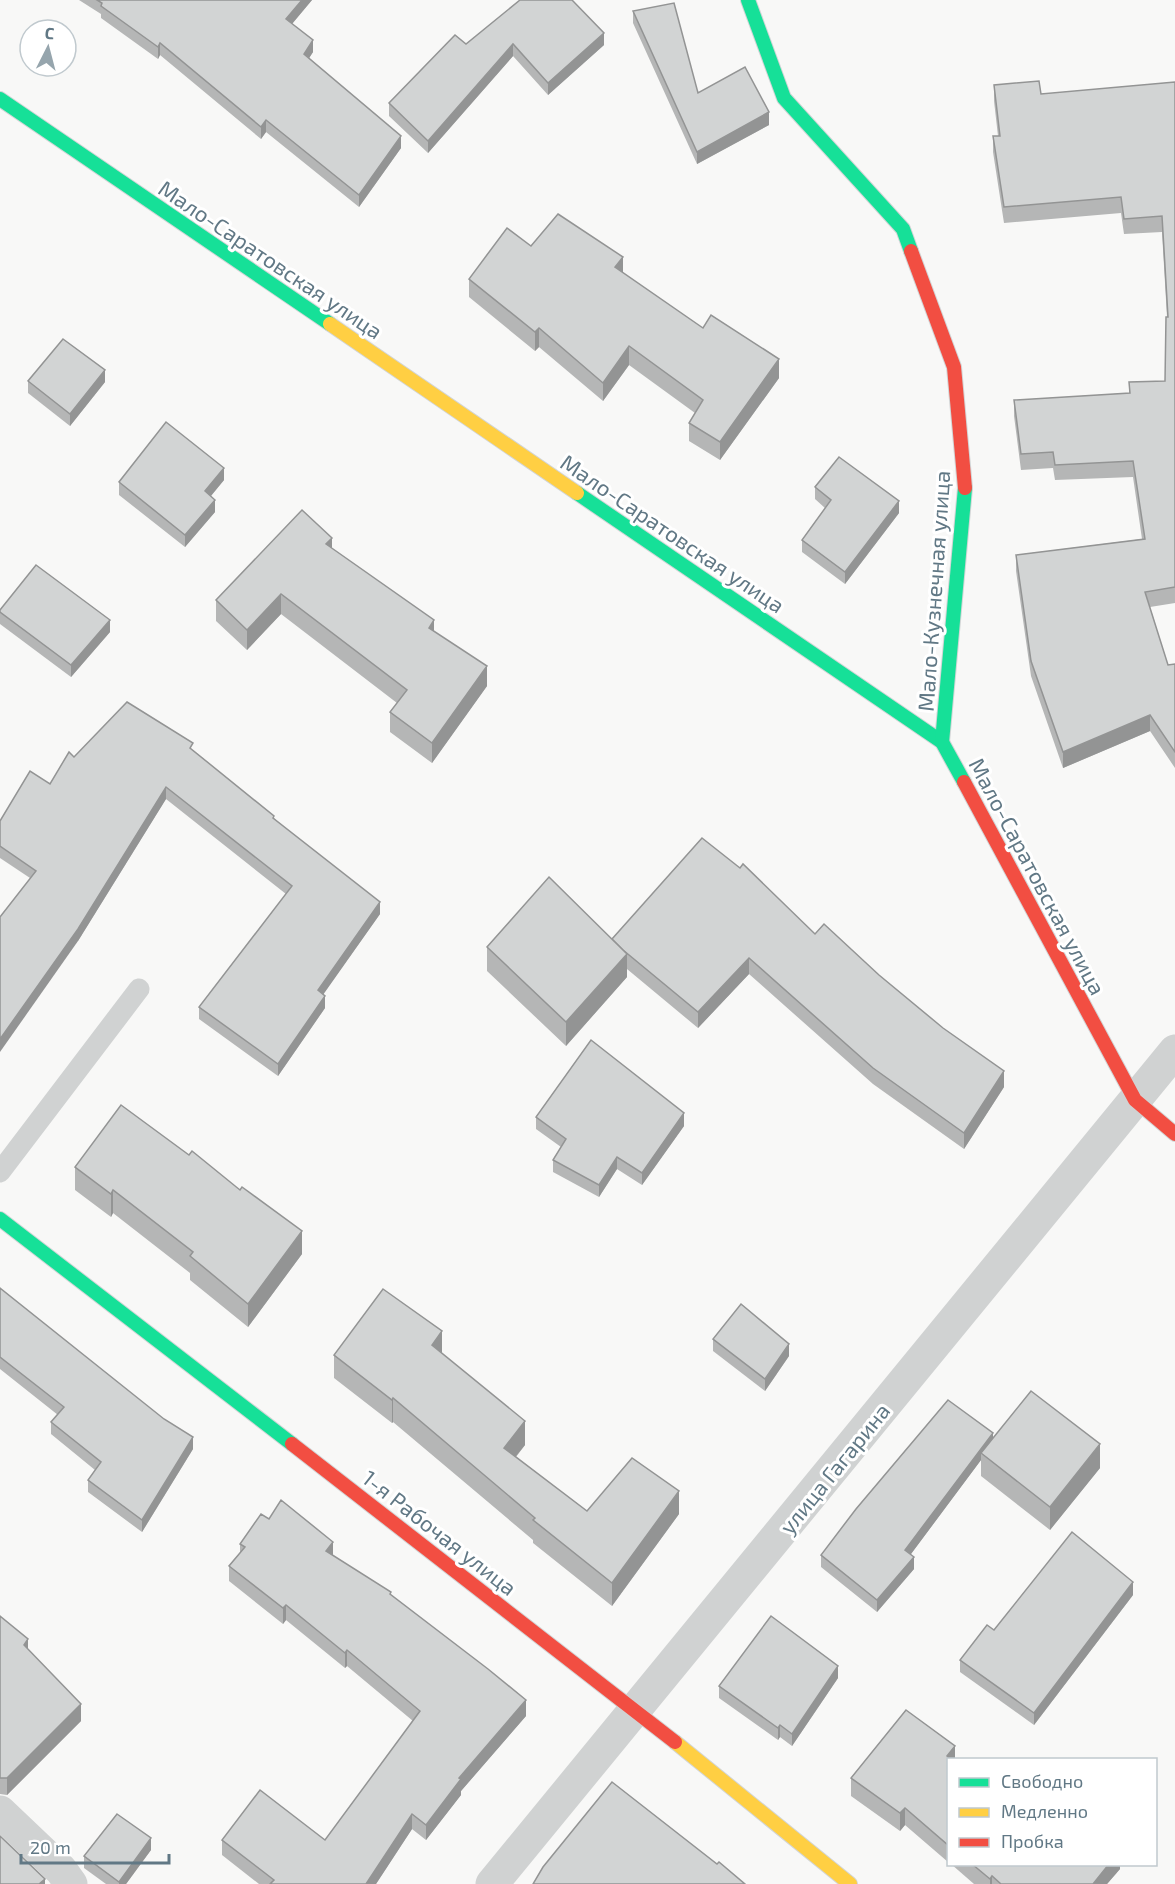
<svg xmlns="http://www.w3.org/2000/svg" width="1175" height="1884" font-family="'Exo 2',sans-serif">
<rect width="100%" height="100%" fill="#f8f8f7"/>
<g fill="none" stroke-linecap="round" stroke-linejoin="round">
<defs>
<g id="fast">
<polyline points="748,0 784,98 903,229 911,251"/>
<polyline points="0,99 330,324"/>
<polyline points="577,493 942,742 964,782"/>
<polyline points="942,742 965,488"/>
<polyline points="0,1219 292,1444"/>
</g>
<g id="slow">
<polyline points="330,324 577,493"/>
<polyline points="675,1742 850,1884"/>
</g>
<g id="jam">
<polyline points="911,251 954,367 965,488"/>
<polyline points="964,782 1135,1100 1175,1134"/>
<polyline points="292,1444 675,1742"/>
</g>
</defs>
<use href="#fast" stroke="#d2d5d6" stroke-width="16"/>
<use href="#slow" stroke="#d2d5d6" stroke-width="16"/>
<use href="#jam" stroke="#d2d5d6" stroke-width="16"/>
<polyline stroke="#d0d2d2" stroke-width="21" points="0,1172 139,989"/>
<g stroke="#d0d2d2" stroke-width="33">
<polyline points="0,1812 61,1870 71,1884"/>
<polyline points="492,1884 1175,1051"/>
</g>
<use href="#fast" stroke="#16e098" stroke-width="14"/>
<use href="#slow" stroke="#ffcf43" stroke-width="14"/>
<use href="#jam" stroke="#f24e42" stroke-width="14"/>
</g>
<g fill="#b5b6b6">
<polygon points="79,0 312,0 292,24 313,52 309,58 401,148 359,207 266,132 261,139 160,55 158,59 101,18 101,14"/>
<polygon points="520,0 604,45 548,95 513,56 428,153 389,116 389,103 466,44"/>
<polygon points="633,11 698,93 769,125 697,164 633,23"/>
<polygon points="1175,82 1175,603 1150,607 1168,665 1175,664 1175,768 1150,731 1063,768 1031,676 1016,571 1016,555 1142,539 1133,477 1055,480 1053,468 1021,470 1014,416 1014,400 1129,393 1129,382 1165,381 1167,317 1162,232 1124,234 1121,213 1004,223 993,152 993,136 998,136 994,101 994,85 1041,94"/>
<polygon points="531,246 623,273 703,328 779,378 720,460 689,441 689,423 695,413 629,365 603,401 539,347 535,351 469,297 469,279"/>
<polygon points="28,381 105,382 70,426 28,393"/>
<polygon points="224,480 211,496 215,512 185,547 119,495 119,482"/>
<polygon points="815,487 899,513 845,584 802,552 802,540 825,508 815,499"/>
<polygon points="332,548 434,631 487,686 432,763 390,732 390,712 397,703 281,614 247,650 216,621 216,600"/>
<polygon points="0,610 110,632 71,677 0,624"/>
<polygon points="193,750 274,818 380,914 323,994 325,1008 278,1076 199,1019 199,1007 286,894 166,799 78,941 30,878 0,858 0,821 50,784 74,757"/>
<polygon points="815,934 879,975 1004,1087 964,1149 873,1084 749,974 698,1028 627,969 627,977 566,1046 487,971 487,947 612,939"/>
<polygon points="536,1117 684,1126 642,1185 617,1169 599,1197 553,1172 553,1160 561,1147 536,1129"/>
<polygon points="75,1167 302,1254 248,1327 190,1280 190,1273 113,1213 111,1217 75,1190"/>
<polygon points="0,1288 193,1449 142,1532 88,1492 88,1480 95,1470 51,1434 51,1422 58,1415 0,1369"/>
<polygon points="713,1339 789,1356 765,1391 713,1351"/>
<polygon points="442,1354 525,1445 516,1457 587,1511 679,1514 612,1606 533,1543 533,1540 393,1422 392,1423 334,1378 334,1355"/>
<polygon points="993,1438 1100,1468 1050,1530 981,1476 981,1460 911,1554 914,1569 877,1612 821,1567 821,1555"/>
<polygon points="240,1544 333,1555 391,1595 526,1716 461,1791 461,1795 426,1840 412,1829 376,1884 259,1884 222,1855 222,1840 325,1840 413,1721 347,1666 345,1668 286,1620 283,1624 229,1581 229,1566 240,1553"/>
<polygon points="1133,1595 1034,1725 960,1672 960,1660 994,1630"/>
<polygon points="0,1616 28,1649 81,1721 7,1795 0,1794"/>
<polygon points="838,1678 792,1746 780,1737 778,1740 719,1698 719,1686"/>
<polygon points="906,1710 955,1746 955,1760 948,1760 948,1862 905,1825 900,1831 851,1796 851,1778"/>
<polygon points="151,1850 126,1884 106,1884 84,1868 84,1856"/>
<polygon points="951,1864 1120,1864 1120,1869 1107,1884 974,1884"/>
</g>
<g fill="#939494">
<polygon points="302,0 312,0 286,31 286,19"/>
<polygon points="604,33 604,45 548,95 548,83"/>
<polygon points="313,40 313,52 304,66 304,54"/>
<polygon points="160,43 160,55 158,59 158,47"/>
<polygon points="513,44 513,56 428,153 428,141"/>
<polygon points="769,112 769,125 697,164 697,152"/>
<polygon points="266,120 266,132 261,139 261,127"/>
<polygon points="401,136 401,148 359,207 359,195"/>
<polygon points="623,257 623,276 615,267"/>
<polygon points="539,328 539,347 535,351 535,332"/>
<polygon points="629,346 629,365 603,401 603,383"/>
<polygon points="779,359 779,378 720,460 720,442"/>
<polygon points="105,370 105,382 70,426 70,414"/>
<polygon points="224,468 224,480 205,503 205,491"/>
<polygon points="215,500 215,512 185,547 185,535"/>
<polygon points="899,501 899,513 845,584 845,572"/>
<polygon points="332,538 332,559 326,544"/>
<polygon points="281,594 281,614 247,650 247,630"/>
<polygon points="110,620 110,632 71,677 71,665"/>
<polygon points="434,620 434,640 429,628"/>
<polygon points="487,666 487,686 432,763 432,743"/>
<polygon points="1150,715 1150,731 1063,768 1063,752"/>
<polygon points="166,787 166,799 78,941 0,1052 0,1039"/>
<polygon points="380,902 380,914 318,1002 318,990"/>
<polygon points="627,954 627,977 566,1046 566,1022"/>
<polygon points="749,958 749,974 698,1028 698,1012"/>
<polygon points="325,996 325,1008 278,1076 278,1064"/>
<polygon points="1004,1071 1004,1087 964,1149 964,1133"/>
<polygon points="684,1113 684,1126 642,1185 642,1173"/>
<polygon points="617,1157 617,1169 599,1197 599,1185"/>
<polygon points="113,1190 113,1213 111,1217 111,1194"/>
<polygon points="302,1231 302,1254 248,1327 248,1304"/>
<polygon points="442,1331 442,1354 432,1345"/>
<polygon points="789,1344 789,1356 765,1391 765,1379"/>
<polygon points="393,1398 393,1422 392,1423 392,1400"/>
<polygon points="525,1421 525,1445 504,1471 504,1448"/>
<polygon points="993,1433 993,1445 981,1453 981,1460 905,1562 905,1550"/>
<polygon points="193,1437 193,1449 142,1532 142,1520"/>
<polygon points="1100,1444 1100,1468 1050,1530 1050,1507"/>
<polygon points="679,1491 679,1514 612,1606 612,1583"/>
<polygon points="333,1542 333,1557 326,1551"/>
<polygon points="914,1557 914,1569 877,1612 877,1600"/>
<polygon points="1133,1582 1133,1595 1034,1725 1034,1713"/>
<polygon points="286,1605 286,1620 283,1624 283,1608"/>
<polygon points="28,1639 28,1656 24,1645"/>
<polygon points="347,1650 347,1666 345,1668 345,1653"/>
<polygon points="838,1666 838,1678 792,1746 792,1734"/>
<polygon points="526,1700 526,1716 461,1791 461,1795 426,1840 426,1825 459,1778"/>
<polygon points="81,1704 81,1721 7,1795 7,1778"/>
<polygon points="780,1725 780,1737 778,1740 778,1728"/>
<polygon points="955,1746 955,1760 948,1760 947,1756"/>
<polygon points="905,1808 905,1825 900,1831 900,1813"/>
<polygon points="412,1814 412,1829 376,1884 366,1884"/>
<polygon points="151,1838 151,1850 126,1884 119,1884 119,1882"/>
<polygon points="1109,1864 1120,1864 1120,1869 1107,1884 1093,1884"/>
<polygon points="992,1876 992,1884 990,1884 990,1879"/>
<polygon points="45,1879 45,1884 39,1884"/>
</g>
<g fill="#d2d4d4" stroke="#939494" stroke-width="1.5">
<polygon points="97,0 302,0 286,19 313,40 304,54 401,136 359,195 266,120 261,127 160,43 158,47 101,6 102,3"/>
<polygon points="520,0 572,0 604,33 548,83 513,44 428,141 389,103 455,35 466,44"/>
<polygon points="674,3 698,93 745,67 769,112 697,152 633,11"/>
<polygon points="1039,81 1041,94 1175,82 1175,587 1145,592 1168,665 1175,664 1175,752 1150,715 1063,752 1031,661 1016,555 1145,539 1133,461 1055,465 1053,452 1021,454 1014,400 1130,393 1129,382 1165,381 1166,317 1168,317 1162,216 1124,219 1121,197 1004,207 993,136 1000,136 994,85"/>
<polygon points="558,214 623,257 615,267 703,328 711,315 779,359 720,442 689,423 703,400 629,346 603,383 539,328 535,332 469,279 507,228 531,246"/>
<polygon points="63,339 105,370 70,414 28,381"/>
<polygon points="166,422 224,468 205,491 215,500 185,535 119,482"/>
<polygon points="839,457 899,501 845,572 802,540 831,500 815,487"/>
<polygon points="302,510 332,538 326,544 434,620 429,628 487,666 432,743 390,712 407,690 281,594 247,630 216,600"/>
<polygon points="36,565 110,620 71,665 0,612 0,610"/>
<polygon points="127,702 193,743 190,748 274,816 273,818 380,902 318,990 325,996 278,1064 199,1007 292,886 166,787 78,929 0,1039 0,917 36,871 0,846 0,821 30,771 50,784 69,752 74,757"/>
<polygon points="702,838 740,868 743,864 815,934 824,924 879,975 943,1028 1004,1071 964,1133 873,1068 749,958 698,1012 623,950 612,939"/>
<polygon points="549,877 627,954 566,1022 487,947"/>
<polygon points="591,1040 684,1113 642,1173 617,1157 599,1185 553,1160 566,1139 536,1117"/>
<polygon points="121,1105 189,1155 192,1151 240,1190 242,1187 302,1231 248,1304 190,1256 193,1252 113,1190 111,1194 75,1167"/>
<polygon points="0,1288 164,1419 193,1437 142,1520 88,1480 101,1462 51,1422 64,1407 0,1357"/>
<polygon points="383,1289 442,1331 432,1345 525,1421 504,1448 587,1511 632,1458 679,1491 612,1583 533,1520 535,1518 393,1398 392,1400 334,1355"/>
<polygon points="741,1304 789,1344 765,1379 713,1339"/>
<polygon points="1031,1391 1100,1444 1050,1507 981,1453"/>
<polygon points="948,1400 993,1433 905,1550 914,1557 877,1600 821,1555 856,1509"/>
<polygon points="281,1500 333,1542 326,1551 391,1592 390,1594 488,1669 526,1700 459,1778 461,1779 426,1825 412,1814 366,1884 270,1884 274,1880 222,1840 260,1790 325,1840 420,1711 347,1650 345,1653 286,1605 283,1608 229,1566 245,1547 240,1544 261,1514 269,1519"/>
<polygon points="1072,1532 1133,1582 1034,1713 960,1660 987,1625 994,1630"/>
<polygon points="0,1616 28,1639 24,1645 81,1704 7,1778 0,1778"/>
<polygon points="771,1616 838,1666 792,1734 780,1725 778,1728 719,1686"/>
<polygon points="906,1710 955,1746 947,1756 951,1760 948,1760 948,1845 905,1808 900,1813 851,1778"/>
<polygon points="612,1782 717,1864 719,1862 745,1884 533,1884 543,1867"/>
<polygon points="117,1814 151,1838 119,1882 84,1856"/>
<polygon points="0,1836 45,1879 39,1884 0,1884"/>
<polygon points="972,1864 1109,1864 1093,1884 1001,1884 992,1876 990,1879"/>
</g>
<g text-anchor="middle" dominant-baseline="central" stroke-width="6" stroke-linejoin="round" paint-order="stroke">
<g font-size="22" fill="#617885" stroke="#fff">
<text transform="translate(271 259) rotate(34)">Мало-Саратовская улица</text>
<text transform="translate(673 533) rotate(34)">Мало-Саратовская улица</text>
<text transform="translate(933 591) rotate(-86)">Мало-Кузнечная улица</text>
<text transform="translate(1038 876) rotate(62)">Мало-Саратовская улица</text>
<text transform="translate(834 1468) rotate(-51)">улица Гагарина</text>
<text transform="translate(440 1532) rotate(38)">1-я Рабочая улица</text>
</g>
</g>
<rect x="947" y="1758" width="210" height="108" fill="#ffffff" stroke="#c0c9ce" stroke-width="1.5"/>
<rect x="959" y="1778" width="30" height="9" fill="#16e098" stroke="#c0c9ce" stroke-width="1.5"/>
<text x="1001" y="1788" font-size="18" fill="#617885">Свободно</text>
<rect x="959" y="1808" width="30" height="9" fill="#ffcf43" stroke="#c0c9ce" stroke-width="1.5"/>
<text x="1001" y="1818" font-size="18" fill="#617885">Медленно</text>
<rect x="959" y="1838" width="30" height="9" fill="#f24e42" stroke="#c0c9ce" stroke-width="1.5"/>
<text x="1001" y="1848" font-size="18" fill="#617885">Пробка</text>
<g transform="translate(48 48) rotate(6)"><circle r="28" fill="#ffffff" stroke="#c0c9ce" stroke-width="1.5"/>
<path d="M0-4.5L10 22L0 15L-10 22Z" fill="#96a5ad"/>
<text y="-9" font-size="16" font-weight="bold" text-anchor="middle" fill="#617885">С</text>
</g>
<path d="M21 1854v9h148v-9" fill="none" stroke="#617885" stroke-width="3"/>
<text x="30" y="1854" font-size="18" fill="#617885" stroke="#ffffff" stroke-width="4.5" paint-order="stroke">20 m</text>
</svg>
